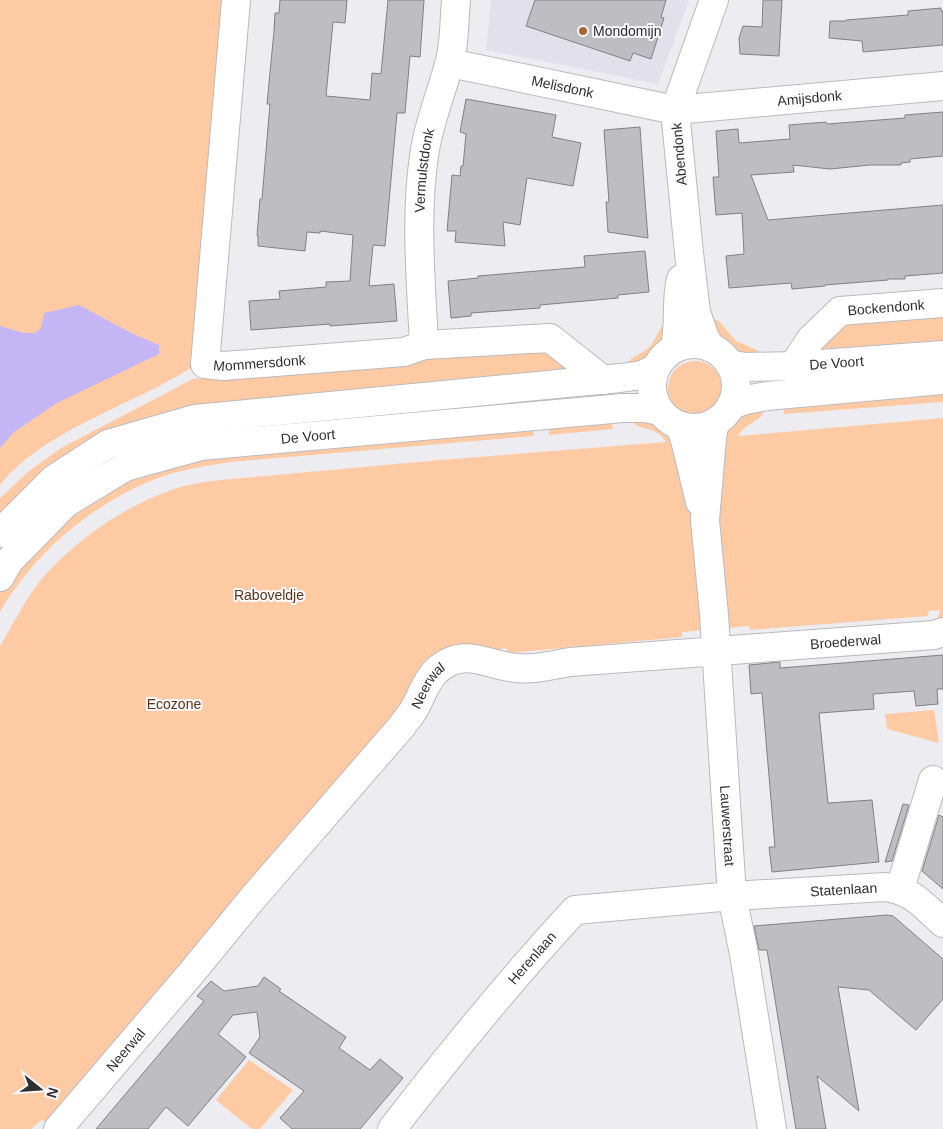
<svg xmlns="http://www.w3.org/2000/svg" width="943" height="1129" font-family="Helvetica,sans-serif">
<rect width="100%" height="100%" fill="#edecf0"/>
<polygon fill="#e2e0eb" points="491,0 689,0 658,84 486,50"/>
<g fill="#fecaa4">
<path d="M0,0H227L194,366C136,404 43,430 0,485Z"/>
<polygon points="943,309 943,348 886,352 885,345 815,350 843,319"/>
<path d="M709,318L719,321L736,341L757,350L759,353L760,360C727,350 724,350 709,318Z"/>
<path d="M667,322C661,356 660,357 626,365C631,355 644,354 651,345C657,338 659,326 667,322Z"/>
<polygon points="536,343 578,373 136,425 0,522 0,498 29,471 61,448 193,379"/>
<circle cx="695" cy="388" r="27"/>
<polygon points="943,384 943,402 784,414 783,402"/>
<path d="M764,405C766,422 747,420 738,436L943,418V623L936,626L940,610L929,611L927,616L750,630L749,626L682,632V637L509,653L506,648L500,649L506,657L484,652L403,703L230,916L222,913L213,924V926L208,933H205L198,941L197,948L50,1123L41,1120L31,1129H0V646C14,622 27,596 45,575C80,537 125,506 174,489C186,485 199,483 211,481L440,460L666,442C656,424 635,432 631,419C655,422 661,421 676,442L725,432L740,416Z"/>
<polygon points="612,421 613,429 549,435 549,426"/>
<path d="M533,428L534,436L231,462C205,466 177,470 153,480C91,505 33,554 0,612V585L99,489L169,458Z"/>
<polygon points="934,710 939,743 887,729 885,714"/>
<polygon points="249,1060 293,1090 260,1129 252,1129 216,1100"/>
</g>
<polygon fill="#c4b6f5" points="79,305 133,334 159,345 159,354 57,403 14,432 0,448 0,326 24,333 35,333 41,328 44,313"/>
<g fill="#bebdc1" stroke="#818084">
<polygon points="280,0 347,0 345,23 333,22 326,96 370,100 372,73 381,74 388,0 424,0 420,57 410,56 405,113 397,113 385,246 373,245 369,286 394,284 397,321 330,326 330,324 251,330 249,301 280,299 279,291 326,287 326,282 350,281 353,235 320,231 320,233 307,232 305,251 258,246 258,236 257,236 260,199 262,199 270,104 267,104 274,31 275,13 279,13"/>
<polygon points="535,0 666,0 661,17 664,18 651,59 633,53 630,61 526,26"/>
<polygon points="763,0 782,0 779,56 740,54 739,38 743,26 762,27"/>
<polygon points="941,8 941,11 943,11 943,45 863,52 862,41 829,38 830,21 846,21 846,20 908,15 908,11"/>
<polygon points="466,99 556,115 552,137 581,143 573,186 527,178 520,225 503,222 505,246 455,242 456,231 447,231 452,175 460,176 461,166 463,166 466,134 460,132"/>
<polygon points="943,112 943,156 910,159 910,162 901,163 901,165 870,165 830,169 793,165 794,172 751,175 768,220 943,205 943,273 905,276 905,279 888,279 888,280 825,285 825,286 792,289 791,283 729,288 726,256 744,254 742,213 716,215 713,177 719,177 716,131 738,129 739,143 790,139 789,125 826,122 827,124 905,118 905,115"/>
<polygon points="640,127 645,200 648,238 608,232 606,202 609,202 604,130"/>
<polygon points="645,251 649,292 618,295 618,298 540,305 540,308 471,313 471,316 451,318 448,281 478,278 478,276 585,267 584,256"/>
<polygon points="943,655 943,689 937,689 938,704 916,706 914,691 873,694 874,709 819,713 828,803 872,800 879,862 772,872 769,847 775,847 762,693 751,694 749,665 780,662 780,668"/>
<polygon points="903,804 909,805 892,861 885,862"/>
<polygon points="939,815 943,817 943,889 922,871"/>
<polygon points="887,915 893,916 943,959 943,999 916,1030 869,990 838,987 859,1111 817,1076 826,1129 796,1129 767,950 759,950 754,926"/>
<polygon points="264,977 281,989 279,991 346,1037 339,1048 370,1070 380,1059 403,1078 360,1129 292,1129 280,1118 304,1091 249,1053 260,1037 257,1012 233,1015 218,1034 246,1057 188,1126 166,1107 148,1129 96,1129 204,1001 197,996 211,981 224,991 258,986"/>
</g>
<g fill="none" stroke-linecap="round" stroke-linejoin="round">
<defs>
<g id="minor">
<path id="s1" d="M236,0L205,364L223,366L404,352L424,345L550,338L603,380"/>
<path id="s2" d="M450,63L675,110L943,86"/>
<circle cx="694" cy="386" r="42"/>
<path id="s3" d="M424,345C421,282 415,218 424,156C428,124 441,95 449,64C455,44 454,21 456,0"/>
<polyline points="711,348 705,338 696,312 689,253 675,110 714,0"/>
<path d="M674,349C681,326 675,302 681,279"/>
<path id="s4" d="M729,364L744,367L793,366L943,355"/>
<path id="s5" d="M793,366L811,339L840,311L943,303"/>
<polyline points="731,405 746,400 767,396 943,380"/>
<path id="s6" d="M715,422L712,438L705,520L714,615L732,896L744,954L772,1129"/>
<polyline points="680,426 685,440 700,502"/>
<polyline points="0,533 54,479 108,444 195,419 620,378 642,375 656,368"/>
<path id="s7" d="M0,577L9,561L66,503L125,467L201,446L623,408H645L660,411"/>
<polyline points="900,889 933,780"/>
<path id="s8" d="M58,1129L193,971L252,899L402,726C405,721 410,716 413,711C421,698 425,682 436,671C464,646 486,665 516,668C534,670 553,665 570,662L934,635L943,632"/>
<path id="s9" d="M392,1129C450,1054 510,980 575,910L732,896L885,887C912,890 924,906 943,923"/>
</g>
</defs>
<use href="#minor" stroke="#bababe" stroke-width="30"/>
<use href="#minor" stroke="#fff" stroke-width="28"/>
</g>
<circle fill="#a86732" stroke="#faf9fd" stroke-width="2" cx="583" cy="31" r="5"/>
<g text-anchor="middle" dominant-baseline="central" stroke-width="4" stroke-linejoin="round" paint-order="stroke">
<g font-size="14" fill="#2f2f31" stroke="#faf9fd" text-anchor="start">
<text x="593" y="31">Mondomijn</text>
</g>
<g font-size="14" fill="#2f2f31" stroke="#faf9fd">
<text stroke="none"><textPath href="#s2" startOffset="115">Melisdonk</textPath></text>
<text stroke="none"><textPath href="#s2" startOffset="365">Amijsdonk</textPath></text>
<text transform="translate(679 154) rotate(-95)">Abendonk</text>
<text stroke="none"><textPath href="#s3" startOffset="175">Vermulstdonk</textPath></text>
<text stroke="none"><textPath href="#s5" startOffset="119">Bockendonk</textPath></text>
<text stroke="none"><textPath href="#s1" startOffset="420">Mommersdonk</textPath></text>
<text stroke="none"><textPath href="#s4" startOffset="108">De Voort</textPath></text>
<text stroke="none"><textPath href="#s7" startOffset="355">De Voort</textPath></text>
<text stroke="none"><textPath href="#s8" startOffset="1010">Broederwal</textPath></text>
<text stroke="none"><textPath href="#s8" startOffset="578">Neerwal</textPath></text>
<text stroke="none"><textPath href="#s6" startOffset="405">Lauwerstraat</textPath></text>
<text stroke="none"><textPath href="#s9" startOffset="555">Statenlaan</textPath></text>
<text stroke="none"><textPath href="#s9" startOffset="221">Herenlaan</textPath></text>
<text stroke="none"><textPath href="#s8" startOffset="104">Neerwal</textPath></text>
</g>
<g font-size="14" fill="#5d3616" stroke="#faf9fd">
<text x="269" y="595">Raboveldje</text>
<text x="174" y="704">Ecozone</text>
</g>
</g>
<g transform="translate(40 1089) rotate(107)" stroke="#faf9fd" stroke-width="4" paint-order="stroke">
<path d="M0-4L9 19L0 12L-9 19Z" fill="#2f2f31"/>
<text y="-8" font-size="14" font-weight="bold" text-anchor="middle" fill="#2f2f31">N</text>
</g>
</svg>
